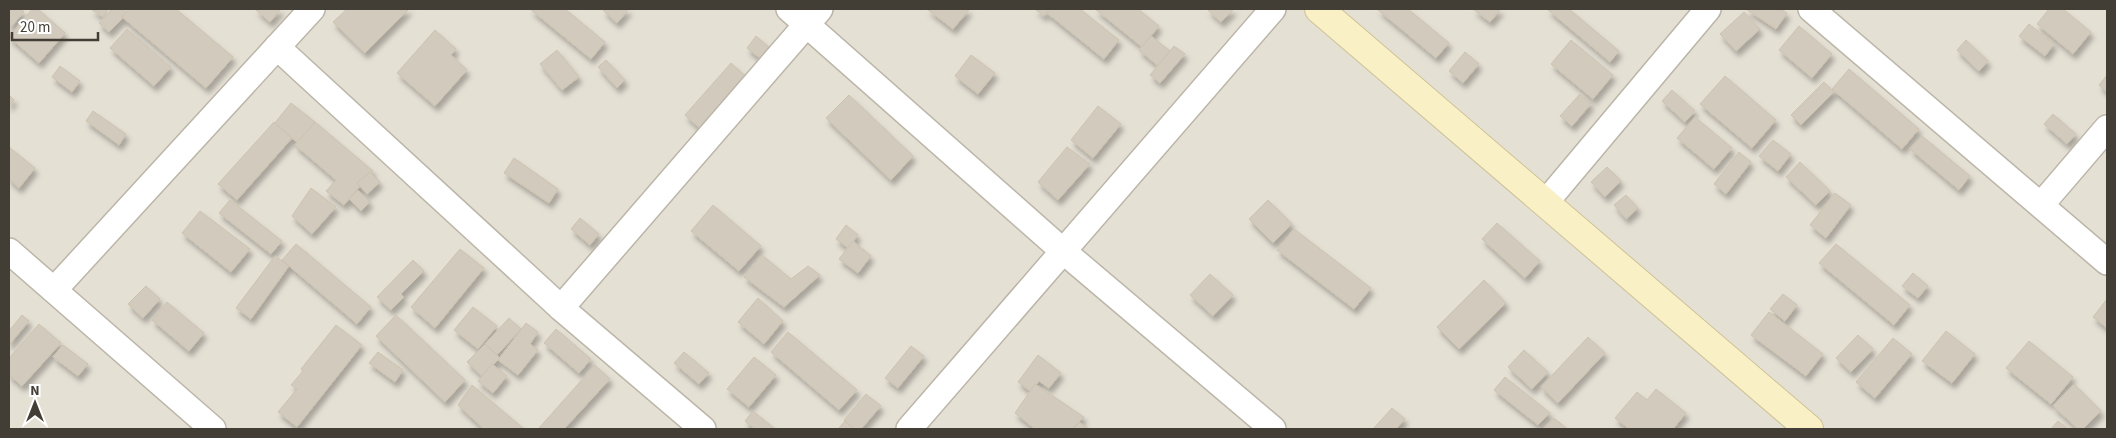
<svg xmlns="http://www.w3.org/2000/svg" width="2116" height="438" font-family="'Source Sans 3',sans-serif">
<defs>
<filter id="shadow"><feDropShadow dx="3" dy="5.5" stdDeviation="2.5" flood-color="#0004"/></filter>
</defs>
<rect width="100%" height="100%" fill="#f1eee5"/>
<rect fill="#e5e0d4" x="9" y="9" width="2098" height="420"/>
<g fill="#d2cabc" stroke="#ccc2af" filter="url(#shadow)">
<polygon points="9,9 20,9 24,12 9,29"/>
<polygon points="32,9 38,9 65,33 39,63 9,37"/>
<polygon points="91,9 108,9 103,17"/>
<polygon points="112,9 123,9 128,13 109,32 99,23"/>
<polygon points="129,9 176,9 233,57 206,88 122,17"/>
<polygon points="255,9 281,9 270,22"/>
<polygon points="347,9 409,9 365,53 333,22"/>
<polygon points="530,9 565,9 605,42 591,59"/>
<polygon points="604,9 629,9 617,23 603,10"/>
<polygon points="927,9 967,9 969,10 953,29"/>
<polygon points="1035,9 1049,9 1044,16"/>
<polygon points="1051,9 1080,9 1119,40 1104,59 1047,13"/>
<polygon points="1095,9 1138,9 1159,26 1142,47"/>
<polygon points="1207,9 1234,9 1221,22"/>
<polygon points="1377,9 1408,9 1449,43 1436,58"/>
<polygon points="1473,9 1501,9 1490,22"/>
<polygon points="1547,9 1569,9 1619,51 1610,62"/>
<polygon points="1746,9 1780,9 1787,13 1776,29"/>
<polygon points="2049,9 2063,9 2091,32 2073,54 2037,24"/>
<polygon points="1744,12 1760,29 1736,51 1720,34"/>
<polygon points="2029,24 2054,44 2045,56 2019,36"/>
<polygon points="1799,26 1832,54 1812,78 1779,50"/>
<polygon points="127,29 171,67 154,86 110,48"/>
<polygon points="435,30 456,49 451,55 467,70 435,106 397,73"/>
<polygon points="756,36 770,48 761,59 747,48"/>
<polygon points="1151,36 1170,51 1158,66 1139,50"/>
<polygon points="1571,40 1613,75 1593,99 1551,64"/>
<polygon points="1966,40 1988,61 1979,71 1957,50"/>
<polygon points="1174,46 1185,54 1160,83 1150,75"/>
<polygon points="557,50 579,77 562,90 540,64"/>
<polygon points="1465,52 1479,64 1463,83 1449,71"/>
<polygon points="971,55 995,73 978,94 955,76"/>
<polygon points="606,60 625,80 617,88 598,67"/>
<polygon points="731,63 751,81 705,133 685,115"/>
<polygon points="60,66 80,81 72,92 52,77"/>
<polygon points="1849,69 1919,129 1902,149 1832,89"/>
<polygon points="2107,75 2107,92 2099,85"/>
<polygon points="1725,76 1776,120 1752,148 1700,104"/>
<polygon points="1824,82 1834,92 1801,125 1791,115"/>
<polygon points="1672,90 1695,111 1685,122 1662,101"/>
<polygon points="1580,94 1591,104 1572,126 1560,116"/>
<polygon points="9,95 14,100 9,106"/>
<polygon points="849,95 913,156 891,180 826,118"/>
<polygon points="291,103 315,122 298,143 274,124"/>
<polygon points="1098,106 1121,124 1093,158 1071,140"/>
<polygon points="93,111 126,134 119,145 86,121"/>
<polygon points="2053,114 2076,134 2067,144 2044,124"/>
<polygon points="1695,117 1732,148 1714,169 1677,138"/>
<polygon points="274,122 292,138 237,200 218,184"/>
<polygon points="315,122 373,171 344,205 326,191 336,180 295,145"/>
<polygon points="1922,136 1970,176 1959,190 1910,149"/>
<polygon points="1773,140 1791,154 1778,171 1759,156"/>
<polygon points="9,147 35,168 19,188 9,179"/>
<polygon points="1067,147 1090,164 1058,200 1038,182"/>
<polygon points="1739,152 1751,162 1726,194 1714,184"/>
<polygon points="514,158 558,189 549,203 504,173"/>
<polygon points="1800,162 1830,191 1816,205 1786,177"/>
<polygon points="1607,167 1621,181 1605,197 1591,182"/>
<polygon points="370,172 380,182 367,194 357,183"/>
<polygon points="311,188 336,207 312,234 292,216"/>
<polygon points="358,190 370,202 361,211 349,199"/>
<polygon points="1835,193 1851,205 1826,238 1810,225"/>
<polygon points="1626,195 1638,208 1626,219 1614,205"/>
<polygon points="230,200 282,241 271,254 219,213"/>
<polygon points="1268,200 1292,224 1273,243 1249,219"/>
<polygon points="713,205 761,246 739,271 691,231"/>
<polygon points="200,211 250,249 231,272 182,233"/>
<polygon points="580,218 599,234 590,245 571,229"/>
<polygon points="1497,223 1540,261 1525,278 1482,239"/>
<polygon points="846,225 858,235 848,248 836,239"/>
<polygon points="1294,229 1371,288 1354,309 1277,250"/>
<polygon points="853,241 871,256 858,273 839,259"/>
<polygon points="296,244 371,307 357,324 282,260"/>
<polygon points="1836,244 1910,305 1894,325 1819,263"/>
<polygon points="460,249 484,268 435,328 411,307"/>
<polygon points="762,255 791,279 808,266 820,275 784,307 744,277"/>
<polygon points="275,256 289,266 251,319 236,308"/>
<polygon points="413,260 424,271 401,294 404,297 391,310 377,297"/>
<polygon points="1913,273 1928,286 1918,298 1902,286"/>
<polygon points="1210,274 1233,295 1213,316 1190,295"/>
<polygon points="1484,280 1506,303 1459,349 1437,327"/>
<polygon points="146,286 160,299 143,318 128,304"/>
<polygon points="1783,294 1797,305 1785,321 1770,309"/>
<polygon points="758,298 783,321 764,344 738,322"/>
<polygon points="2107,299 2107,328 2093,317"/>
<polygon points="167,302 204,333 189,351 152,320"/>
<polygon points="473,307 497,326 478,349 454,330"/>
<polygon points="1769,312 1823,354 1806,376 1751,335"/>
<polygon points="22,315 29,321 9,345 9,331"/>
<polygon points="396,315 465,380 445,402 376,336"/>
<polygon points="509,318 521,329 497,355 485,344"/>
<polygon points="526,323 538,332 530,344 538,350 518,375 498,360"/>
<polygon points="39,324 61,343 22,386 9,375 9,358"/>
<polygon points="336,325 362,345 297,427 278,412 297,389 291,385 303,371 301,369"/>
<polygon points="556,329 591,359 579,373 544,343"/>
<polygon points="1946,331 1975,354 1952,383 1922,361"/>
<polygon points="788,332 857,390 839,410 771,352"/>
<polygon points="1858,335 1873,349 1851,372 1836,358"/>
<polygon points="1588,337 1605,353 1558,403 1541,387"/>
<polygon points="1893,338 1912,354 1875,398 1856,382"/>
<polygon points="2029,341 2073,377 2051,404 2006,368"/>
<polygon points="485,344 500,358 482,376 467,362"/>
<polygon points="63,345 88,364 78,376 53,357"/>
<polygon points="911,346 924,356 898,388 885,378"/>
<polygon points="1524,350 1548,372 1532,389 1508,367"/>
<polygon points="378,352 403,370 395,382 369,363"/>
<polygon points="684,352 709,373 699,384 674,363"/>
<polygon points="1038,355 1061,373 1049,388 1039,381 1031,392 1018,382"/>
<polygon points="754,357 776,375 749,407 727,389"/>
<polygon points="492,364 507,376 493,393 478,381"/>
<polygon points="595,365 610,379 564,429 541,429 539,428"/>
<polygon points="1505,377 1550,413 1538,425 1494,390"/>
<polygon points="1035,384 1084,417 1072,429 1035,429 1015,413"/>
<polygon points="2074,384 2101,411 2083,429 2078,429 2053,406"/>
<polygon points="472,385 524,429 484,429 458,405"/>
<polygon points="1656,389 1686,413 1673,429 1629,429 1615,418 1637,392 1647,400"/>
<polygon points="866,394 881,406 861,429 854,429 844,420"/>
<polygon points="1392,408 1405,419 1396,429 1373,429"/>
<polygon points="753,411 775,429 755,429 745,421"/>
<polygon points="1554,418 1567,429 1546,429 1545,428"/>
<polygon points="845,421 854,429 838,429"/>
<polygon points="2058,421 2068,429 2051,429"/>
<polygon points="1079,422 1089,429 1073,429"/>
</g>
<g fill="none" stroke-linecap="round" stroke-linejoin="round">
<defs>
<g id="street">
<polyline points="789,9 1063,251 1273,429"/>
<polyline points="1811,9 2107,262"/>
<polyline points="277,47 561,308 703,429"/>
<polyline points="1546,202 1708,9"/>
<polyline points="2041,205 2107,128"/>
<polyline points="9,251 213,429"/>
<polyline points="54,290 312,9"/>
<polyline points="561,308 820,9"/>
<polyline points="909,429 1273,9"/>
</g>
<polyline id="secondary" points="1319,9 1809,429"/>
</defs>
<use href="#street" stroke="#bcb6a9" stroke-width="28"/>
<use href="#secondary" stroke="#cec297" stroke-width="30"/>
<use href="#street" stroke="#fff" stroke-width="25"/>
<use href="#secondary" stroke="#faf0c6" stroke-width="28"/>
</g>
<rect width="2116" height="438" fill="none" stroke="#433e35" stroke-width="20"/>
<g transform="translate(35 403)" stroke="#ffffff" stroke-width="4" paint-order="stroke">
<path d="M0-4L9 19L0 12L-9 19Z" fill="#433e35"/>
<text y="-8" font-size="14" font-weight="bold" text-anchor="middle" fill="#433e35">N</text>
</g>
<path d="M12 32v8h86v-8" fill="none" stroke="#433e35" stroke-width="2.5"/>
<text x="20" y="32" font-size="15" fill="#433e35" stroke="#ffffff" stroke-width="4" paint-order="stroke">20 m</text>
</svg>
